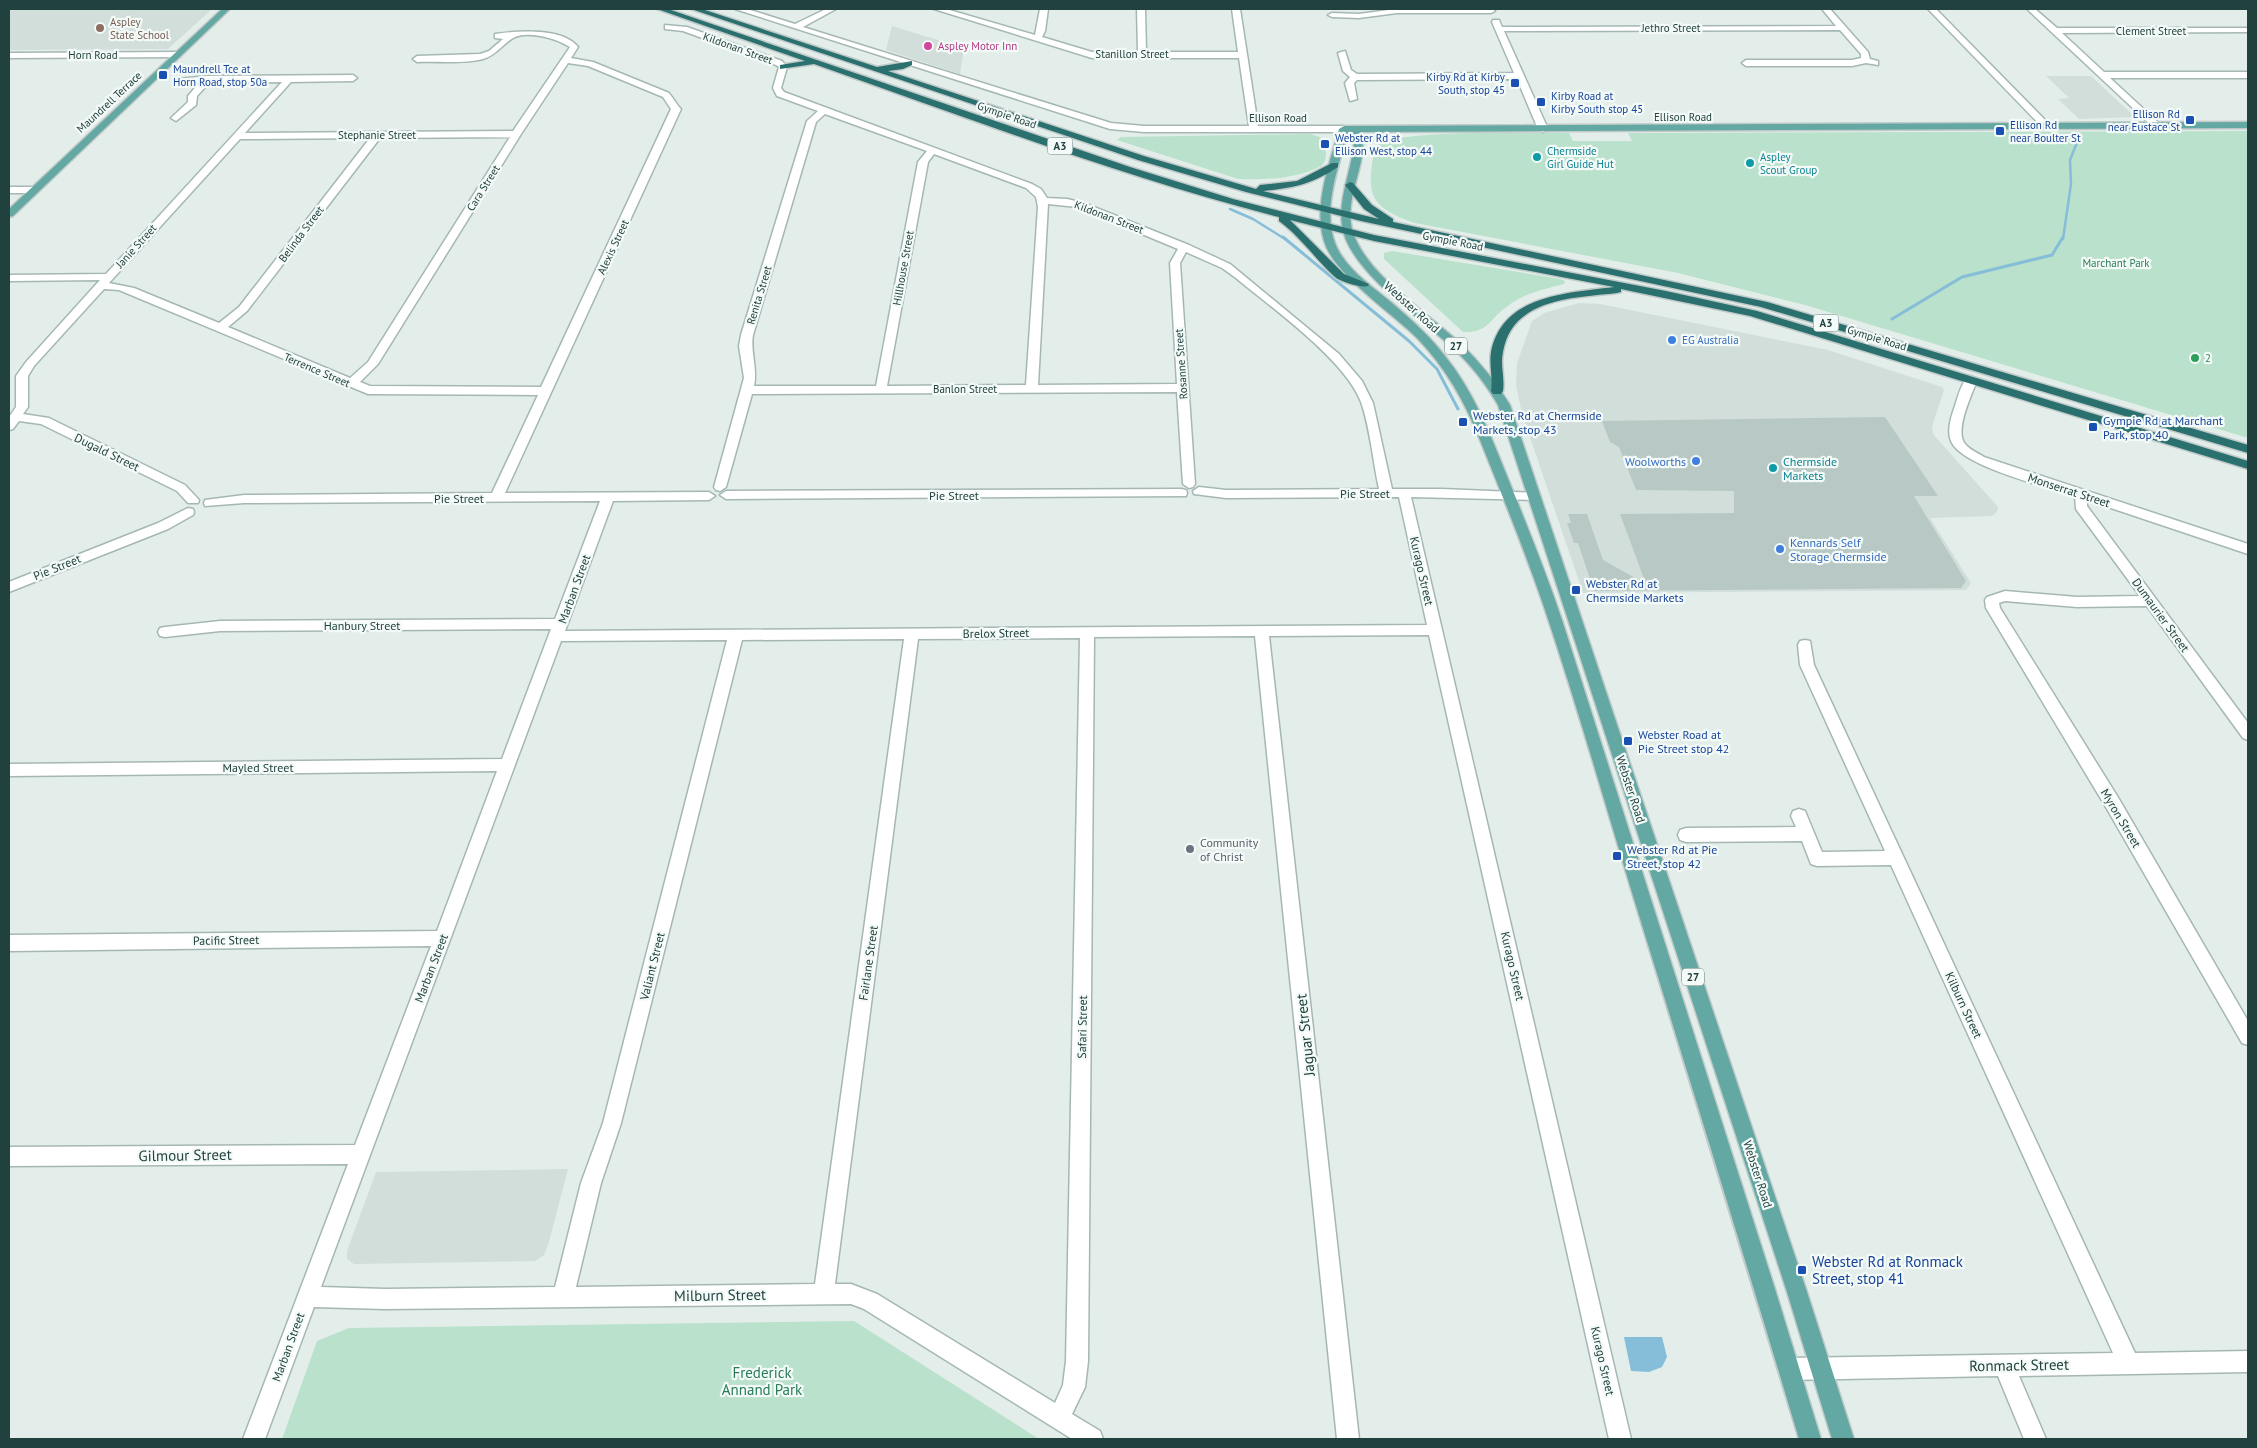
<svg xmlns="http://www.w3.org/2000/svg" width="2257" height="1448" font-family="'PT Sans',sans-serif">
<rect width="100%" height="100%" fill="#e3eeeb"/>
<g fill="#d1deda">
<polygon points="9,9 212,9 168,49 9,50"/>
<polygon points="892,26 964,48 960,74 886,50"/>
<polygon points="2046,76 2091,76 2135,117 2079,119 2058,99 2069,98"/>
<polygon points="1579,303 1600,304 1828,350 1942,387 1944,390 1932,427 1933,434 1998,507 1997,512 1992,516 1930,518 1971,583 1966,590 1583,593 1522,414 1516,385 1517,363 1532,321 1544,313"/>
<polygon points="568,1169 549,1242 544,1255 535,1261 354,1264 347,1259 347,1251 376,1172"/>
</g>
<g fill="#bae1cb">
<path d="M2248,131V438L1805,305L1678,273L1415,223C1368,207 1366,194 1375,147C1393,128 1537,134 1569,133L1573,141H1632L1628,133Z"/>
<path d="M1310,134L1320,137C1325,146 1330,158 1321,166C1296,179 1266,180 1238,179L1117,140L1121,137Z"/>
<path d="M1392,251L1560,279L1565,281L1564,284C1545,289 1525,293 1509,305C1489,318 1490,333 1463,332L1384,259V253Z"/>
<polygon points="854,1321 1039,1439 282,1439 317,1341 349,1328"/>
</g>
<polygon fill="#86bdd8" points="1624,1337 1662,1337 1667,1357 1662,1367 1649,1372 1631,1371"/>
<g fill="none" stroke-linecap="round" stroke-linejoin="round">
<g stroke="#86bdd8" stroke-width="2.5">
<polyline points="1230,209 1253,219 1285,239"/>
<polyline points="2063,239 2071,184 2070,160 2080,135"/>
</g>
<g stroke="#86bdd8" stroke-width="3">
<polyline points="1283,237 1409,341 1437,369 1458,409"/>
<polyline points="1892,319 1962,277 2052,255 2063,237"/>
</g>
</g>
<polygon fill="#b8c9c5" points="1885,417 1938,496 1914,496 1966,581 1961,588 1594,591 1578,543 1574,543 1567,523 1571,523 1568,514 1587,514 1603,560 1646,584 1620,514 1734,513 1734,491 1636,490 1619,447 1610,442 1602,421"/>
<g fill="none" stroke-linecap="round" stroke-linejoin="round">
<defs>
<g id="minor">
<polygon points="735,9 747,9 795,24 826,9 836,9 803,27 1111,123 1144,126 1249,126 1239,58 1092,58 934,9 946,9 1035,35 1040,9 1048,9 1045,31 1042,37 1092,52 1138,52 1137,9 1145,9 1146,52 1238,52 1232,9 1240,9 1258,126 1344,126 1349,129 1344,132 1144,132 1110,129"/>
<polygon points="1396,9 1492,9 1495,11 1491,13 1397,13 1359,18 1332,17 1328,15 1332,13 1359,14"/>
<polygon points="1822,9 1830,9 1868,52 1870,59 1878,61 1878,65 1866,63 1852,66 1746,66 1742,63 1746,60 1852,60 1861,58 1861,54 1840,30 1504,31 1548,129 1543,132 1538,129 1517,79 1357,80 1354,83 1357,99 1350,101 1345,83 1350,77 1343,71 1338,53 1345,51 1351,70 1357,74 1514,73 1492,22 1493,20 1499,20 1502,27 1836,26"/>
<polygon points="1928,9 1936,9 2049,124 2049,128 2043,128"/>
<polygon points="2027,9 2035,9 2057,28 2248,28 2248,32 2062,33 2104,72 2248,72 2248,78 2110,78 2161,125 2153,127"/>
<path d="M665,25L687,27L782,61L787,67L781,88L784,92L1032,184L1041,189L1047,198L1067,199L1084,203L1189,245L1230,264L1339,354L1362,381L1373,403L1392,489H1442L1539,493L1540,496L1534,500L1411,497L1631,1439H1609L1429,635L1269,636L1359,1439H1337L1255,636L1094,637L1088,1361L1085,1387L1072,1414L1100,1431L1103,1439H1072L864,1309L851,1304L385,1309L314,1307L265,1439H243L348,1164L9,1166V1147L355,1145L431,946L9,951V935L437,931L497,771L9,776V764L502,759L551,629L220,631L165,637L160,636L158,632L160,628L165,627L220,621L555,619L600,501L244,503L205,506L204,503L205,500L244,495L492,493L538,395L368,394L119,290L104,289L34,366L28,376V407L23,414L49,418L185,485L199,500L198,503H188L177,491L41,424L19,421L13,429L9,430V417L16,407V376L26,362L100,280L9,281V275L106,274L282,82L209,83L197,96L196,105L176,121L171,118L188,102V96L199,83H179V79L208,76L353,75L357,78L353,81L291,82L245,133L513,131L570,47L568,46C555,38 529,31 515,37C503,43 497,55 483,59C465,64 437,61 417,62L413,59L417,56L480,54L489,51L503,39L495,38V34C518,31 562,27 578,47L571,58L593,62L669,93L679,107L681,109L505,493L709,492L715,496L709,500L613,501L565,631L1427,625L1399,497L1226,498L1194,494L1193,491L1199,487L1226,490L1379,489C1373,462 1370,427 1361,402C1345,360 1272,308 1236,278L1222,268L1186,252L1180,263L1195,484L1193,487L1189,488L1183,484L1177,392L752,394L726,487L720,491L716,490L714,487L744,378L739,346L741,335L807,121L818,111L777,96L773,88L779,67L776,65L683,31L665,29ZM568,63L588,66L663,97L671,109L541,387L370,386L360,382L378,364L521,134ZM825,114L927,151L918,162L876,386H754C758,369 750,352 753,335L816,122ZM510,137L368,362L350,378L228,327L247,311L380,138ZM370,138L239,307L219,323L134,288L109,283L240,139ZM934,154L1026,188L1036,197L1038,207L1026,385L887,386L928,162ZM1048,204L1077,207L1178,249L1170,263L1177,384L1038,385ZM1080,638L1066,1361L1063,1385L1055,1403L877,1294L851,1284H835L918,639ZM904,639L815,1284L576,1287L601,1183L621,1123L742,640ZM727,640L603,1123L581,1183L555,1287L385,1289L321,1287L561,641Z"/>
<polygon points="177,52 180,53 180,57 9,58 9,53"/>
<polygon points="9,187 34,187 39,190 34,193 9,193"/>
<path d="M1971,376L1977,380C1972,395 1954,430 1965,444C1970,450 1978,453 1984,457L2248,544V554L2087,500V506L2248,723V740L2243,738L2147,606L2077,607L2005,601L1999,603L2000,608L2119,799L2248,1021V1045L2242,1043L2107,809L1986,608L1985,600L1987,597L2005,591L2077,597L2140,596L2076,509L2075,496C2047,487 1965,467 1952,443C1946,432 1951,417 1955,406C1958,397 1962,379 1971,376Z"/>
<polygon points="1181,489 1186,490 1187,493 1186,496 726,499 720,495 726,491"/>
<polygon points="188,508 193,509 194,512 193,515 168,529 9,592 9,582 158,523"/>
<polygon points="1805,640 1810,641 1814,665 2135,1353 2248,1351 2248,1372 2019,1376 2046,1439 2024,1439 1998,1376 1789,1380 1781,1377 1778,1369 1781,1361 1789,1358 2113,1353 1891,865 1817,866 1811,864 1802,841 1686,842 1680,840 1678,835 1680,830 1686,828 1796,827 1791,816 1793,811 1799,809 1805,811 1822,852 1885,851 1800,665 1798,645 1800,641"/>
</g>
<g id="major">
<polygon points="222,9 230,9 13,216 9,217 9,209"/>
<path d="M2248,122V128L1362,132C1368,165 1344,196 1352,229C1364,274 1427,312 1460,343C1480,362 1496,382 1510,405L1807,1292L1854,1439H1832L1787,1292L1498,405C1486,384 1471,365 1453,348C1421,319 1347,269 1342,225C1338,197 1352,170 1354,142L1353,132H1348C1339,165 1322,209 1335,243C1345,269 1372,286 1392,303C1412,320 1432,338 1448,360C1476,396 1492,439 1509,481C1528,528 1547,575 1563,623L1775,1289L1821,1439H1799C1744,1255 1687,1071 1630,886C1602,793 1575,699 1544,607C1525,551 1502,495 1480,440C1465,402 1446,368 1417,338C1391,312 1334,275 1324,241C1313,205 1330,163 1339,129L1344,126Z"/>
</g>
<g id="highway">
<path d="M657,9H668L1130,167L1233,199L1374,235L1666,291L1757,311L2248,461V469L1750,316L1621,289V292L1617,293C1574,298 1512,298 1503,352C1500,365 1505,378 1503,391L1501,394H1493L1491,391C1493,378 1489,365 1491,352C1502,295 1567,293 1614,287L1374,241L1290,220L1344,274L1369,284L1368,286C1360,288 1341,282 1335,277C1315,259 1301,237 1279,221V217C1122,177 968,118 814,64L780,69V65L805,61Z"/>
<path d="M691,9H702L877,67L912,61V65L903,69L888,71L1144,156L1256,189L1260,185L1297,181L1332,163H1338V167C1312,184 1294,188 1263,191L1379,219L1364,209L1345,185L1350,182L1353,183L1372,205L1393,219V222L1767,302L2248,445V453L1761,307L1361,221L1246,192L1138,160Z"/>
</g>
</defs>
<use href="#minor" stroke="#a5b7b4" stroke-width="3"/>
<use href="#major" stroke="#c1cac9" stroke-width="3"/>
<use href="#highway" stroke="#c1cac9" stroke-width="3"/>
<use href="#minor" fill="#fff" fill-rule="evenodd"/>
<use href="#major" fill="#63a8a2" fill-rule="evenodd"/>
<use href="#highway" fill="#29706e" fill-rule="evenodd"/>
</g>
<circle fill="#8d6e63" stroke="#f4faf8" stroke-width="2" cx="100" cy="28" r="5"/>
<circle fill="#d1479c" stroke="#f4faf8" stroke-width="2" cx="928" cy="46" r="5"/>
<g fill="#1a4fb4" stroke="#f4faf8" stroke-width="2">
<rect x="158" y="70" width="10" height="10" rx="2.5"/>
<rect x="1510" y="78" width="10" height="10" rx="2.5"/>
<rect x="1536" y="97" width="10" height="10" rx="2.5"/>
<rect x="2185" y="115" width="10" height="10" rx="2.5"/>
<rect x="1995" y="126" width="10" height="10" rx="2.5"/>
<rect x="1320" y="139" width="10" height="10" rx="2.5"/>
<rect x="1458" y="417" width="10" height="10" rx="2.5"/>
<rect x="2088" y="422" width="10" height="10" rx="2.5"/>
<rect x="1571" y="585" width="10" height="10" rx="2.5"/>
<rect x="1623" y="736" width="10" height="10" rx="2.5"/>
<rect x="1612" y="851" width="10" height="10" rx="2.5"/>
<rect x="1797" y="1265" width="10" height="10" rx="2.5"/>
</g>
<g fill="#0f9aa8" stroke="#f4faf8" stroke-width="2">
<circle cx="1537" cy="157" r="5"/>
<circle cx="1750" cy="163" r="5"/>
<circle cx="1773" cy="468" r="5"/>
</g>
<g fill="#3f7fe0" stroke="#f4faf8" stroke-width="2">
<circle cx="1672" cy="340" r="5"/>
<circle cx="1696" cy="461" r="5"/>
<circle cx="1780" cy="549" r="5"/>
</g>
<circle fill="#2e9e5b" stroke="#f4faf8" stroke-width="2" cx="2195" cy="358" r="5"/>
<circle fill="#6b7280" stroke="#f4faf8" stroke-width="2" cx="1190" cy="849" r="5"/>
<g text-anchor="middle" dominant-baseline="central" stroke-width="4.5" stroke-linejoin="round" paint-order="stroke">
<g font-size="11" fill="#785e54" stroke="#f4faf8" text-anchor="start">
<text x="110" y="22">Aspley<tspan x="110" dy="13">State School</tspan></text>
</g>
<g font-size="11" fill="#20413e" stroke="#f4faf8">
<text x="1671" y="28">Jethro Street</text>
<text x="2151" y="31">Clement Street</text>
<text transform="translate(738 48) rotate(20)">Kildonan Street</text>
<text x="1132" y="54">Stanillon Street</text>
<text x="93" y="55">Horn Road</text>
<text transform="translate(109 102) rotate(-43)">Maundrell Terrace</text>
<text transform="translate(1007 115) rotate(19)">Gympie Road</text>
<text x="1683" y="117">Ellison Road</text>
<text x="1278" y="118">Ellison Road</text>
<text x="377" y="135">Stephanie Street</text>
<text transform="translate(483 188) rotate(-58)">Cara Street</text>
<text transform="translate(1109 217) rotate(21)">Kildonan Street</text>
<text transform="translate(301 234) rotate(-53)">Belinda Street</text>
<text transform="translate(1453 241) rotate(11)">Gympie Road</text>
<text transform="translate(136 246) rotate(-48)">Janie Street</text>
<text transform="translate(613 247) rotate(-65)">Alexis Street</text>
<text transform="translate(903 268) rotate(-80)">Hillhouse Street</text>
<text transform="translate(759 295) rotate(-73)">Renita Street</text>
<text transform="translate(1877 338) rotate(17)">Gympie Road</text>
<text transform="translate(1181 364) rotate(-94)">Rosanne Street</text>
<text transform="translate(317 370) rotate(23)">Terrence Street</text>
<text x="965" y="389">Banlon Street</text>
</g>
<g font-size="11" fill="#b23c85" stroke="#f4faf8" text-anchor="start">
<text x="938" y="46">Aspley Motor Inn</text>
</g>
<g font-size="11" fill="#164399" stroke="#f4faf8" text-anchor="start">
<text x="173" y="69">Maundrell Tce at<tspan x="173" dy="13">Horn Road, stop 50a</tspan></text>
<text x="1505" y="77" text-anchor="end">Kirby Rd at Kirby<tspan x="1505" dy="13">South, stop 45</tspan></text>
<text x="1551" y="96">Kirby Road at<tspan x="1551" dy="13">Kirby South stop 45</tspan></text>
<text x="2180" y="114" text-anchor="end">Ellison Rd<tspan x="2180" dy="13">near Eustace St</tspan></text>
<text x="2010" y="125">Ellison Rd<tspan x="2010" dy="13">near Boulter St</tspan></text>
<text x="1335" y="138">Webster Rd at<tspan x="1335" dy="13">Ellison West, stop 44</tspan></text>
</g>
<g fill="#f4faf8" stroke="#607876" stroke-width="1">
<rect x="1047.5" y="137.5" width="25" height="17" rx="4"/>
<rect x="1813.5" y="314.5" width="25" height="17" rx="4"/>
<rect x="1445" y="337.5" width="22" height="17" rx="4"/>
<rect x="1682" y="968.5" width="22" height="17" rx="4"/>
</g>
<g font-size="11" font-weight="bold" fill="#20413e">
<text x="1060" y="146">A3</text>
<text x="1826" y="323">A3</text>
<text x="1456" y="346">27</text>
<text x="1693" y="977">27</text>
</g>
<g font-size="11" fill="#0d838f" stroke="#f4faf8" text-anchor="start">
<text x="1547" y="151">Chermside<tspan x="1547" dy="13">Girl Guide Hut</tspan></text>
<text x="1760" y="157">Aspley<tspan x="1760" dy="13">Scout Group</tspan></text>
</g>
<g font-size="11" fill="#277c57" stroke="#f4faf8">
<text x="2116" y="263">Marchant Park</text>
</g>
<g font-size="11" fill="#366cbe" stroke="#f4faf8" text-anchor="start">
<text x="1682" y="340">EG Australia</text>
</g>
<g font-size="11" fill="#27864d" stroke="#f4faf8" text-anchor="start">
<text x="2205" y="358">2</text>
</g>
<g font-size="12" fill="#20413e" stroke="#f4faf8">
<text transform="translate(1412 307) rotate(42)">Webster Road</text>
<text transform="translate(107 452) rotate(26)">Dugald Street</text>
<text transform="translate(2069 490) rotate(18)">Monserrat Street</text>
<text x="1365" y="493">Pie Street</text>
<text x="954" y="495">Pie Street</text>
<text x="459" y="498">Pie Street</text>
<text transform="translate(57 567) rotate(-22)">Pie Street</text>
<text transform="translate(1422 571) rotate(77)">Kurago Street</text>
<text transform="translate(574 589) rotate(-70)">Marban Street</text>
<text transform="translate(2161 615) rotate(54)">Dumaurier Street</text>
<text x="362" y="625">Hanbury Street</text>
<text transform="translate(996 633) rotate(-1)">Brelox Street</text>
<text x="258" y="767">Mayled Street</text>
<text transform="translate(1631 789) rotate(72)">Webster Road</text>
<text transform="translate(2121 818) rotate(59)">Myron Street</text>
<text transform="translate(226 940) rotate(-1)">Pacific Street</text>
<text transform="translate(868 963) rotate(-82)">Fairlane Street</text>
<text transform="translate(652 966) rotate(-76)">Valiant Street</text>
<text transform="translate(1513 966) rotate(77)">Kurago Street</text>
<text transform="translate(431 968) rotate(-69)">Marban Street</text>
<text transform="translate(1964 1005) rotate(65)">Kilburn Street</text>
<text transform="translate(1082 1027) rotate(-89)">Safari Street</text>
<text transform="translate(1758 1174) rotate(72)">Webster Road</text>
<text transform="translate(288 1347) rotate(-70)">Marban Street</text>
<text transform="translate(1603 1361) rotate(77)">Kurago Street</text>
</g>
<g font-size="12" fill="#164399" stroke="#f4faf8" text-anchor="start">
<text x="1473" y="415">Webster Rd at Chermside<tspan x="1473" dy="14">Markets, stop 43</tspan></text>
<text x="2103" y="420">Gympie Rd at Marchant<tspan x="2103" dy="14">Park, stop 40</tspan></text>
<text x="1586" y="583">Webster Rd at<tspan x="1586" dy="14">Chermside Markets</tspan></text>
<text x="1638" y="734">Webster Road at<tspan x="1638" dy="14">Pie Street stop 42</tspan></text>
<text x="1627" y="849">Webster Rd at Pie<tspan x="1627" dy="14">Street, stop 42</tspan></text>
</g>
<g font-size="12" fill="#366cbe" stroke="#f4faf8" text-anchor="end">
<text x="1686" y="461">Woolworths</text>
<text x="1790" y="542" text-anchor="start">Kennards Self<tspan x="1790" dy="14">Storage Chermside</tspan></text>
</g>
<g font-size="12" fill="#0d838f" stroke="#f4faf8" text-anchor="start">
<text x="1783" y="461">Chermside<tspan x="1783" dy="14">Markets</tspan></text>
</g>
<g font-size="12" fill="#5b616d" stroke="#f4faf8" text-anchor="start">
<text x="1200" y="842">Community<tspan x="1200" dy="14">of Christ</tspan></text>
</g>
<g font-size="15" fill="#20413e" stroke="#f4faf8">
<text transform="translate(1305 1035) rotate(-96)">Jaguar Street</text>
<text transform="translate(185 1155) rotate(-1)">Gilmour Street</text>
<text transform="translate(720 1295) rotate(-1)">Milburn Street</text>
<text transform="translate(2019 1365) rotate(-1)">Ronmack Street</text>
</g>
<g font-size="15" fill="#164399" stroke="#f4faf8" text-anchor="start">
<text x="1812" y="1261">Webster Rd at Ronmack<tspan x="1812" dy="17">Street, stop 41</tspan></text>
</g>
<g font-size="15" fill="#277c57" stroke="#f4faf8">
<text x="762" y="1372">Frederick<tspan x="762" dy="17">Annand Park</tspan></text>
</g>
</g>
<rect width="2257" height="1448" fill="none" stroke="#20413e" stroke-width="20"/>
</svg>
